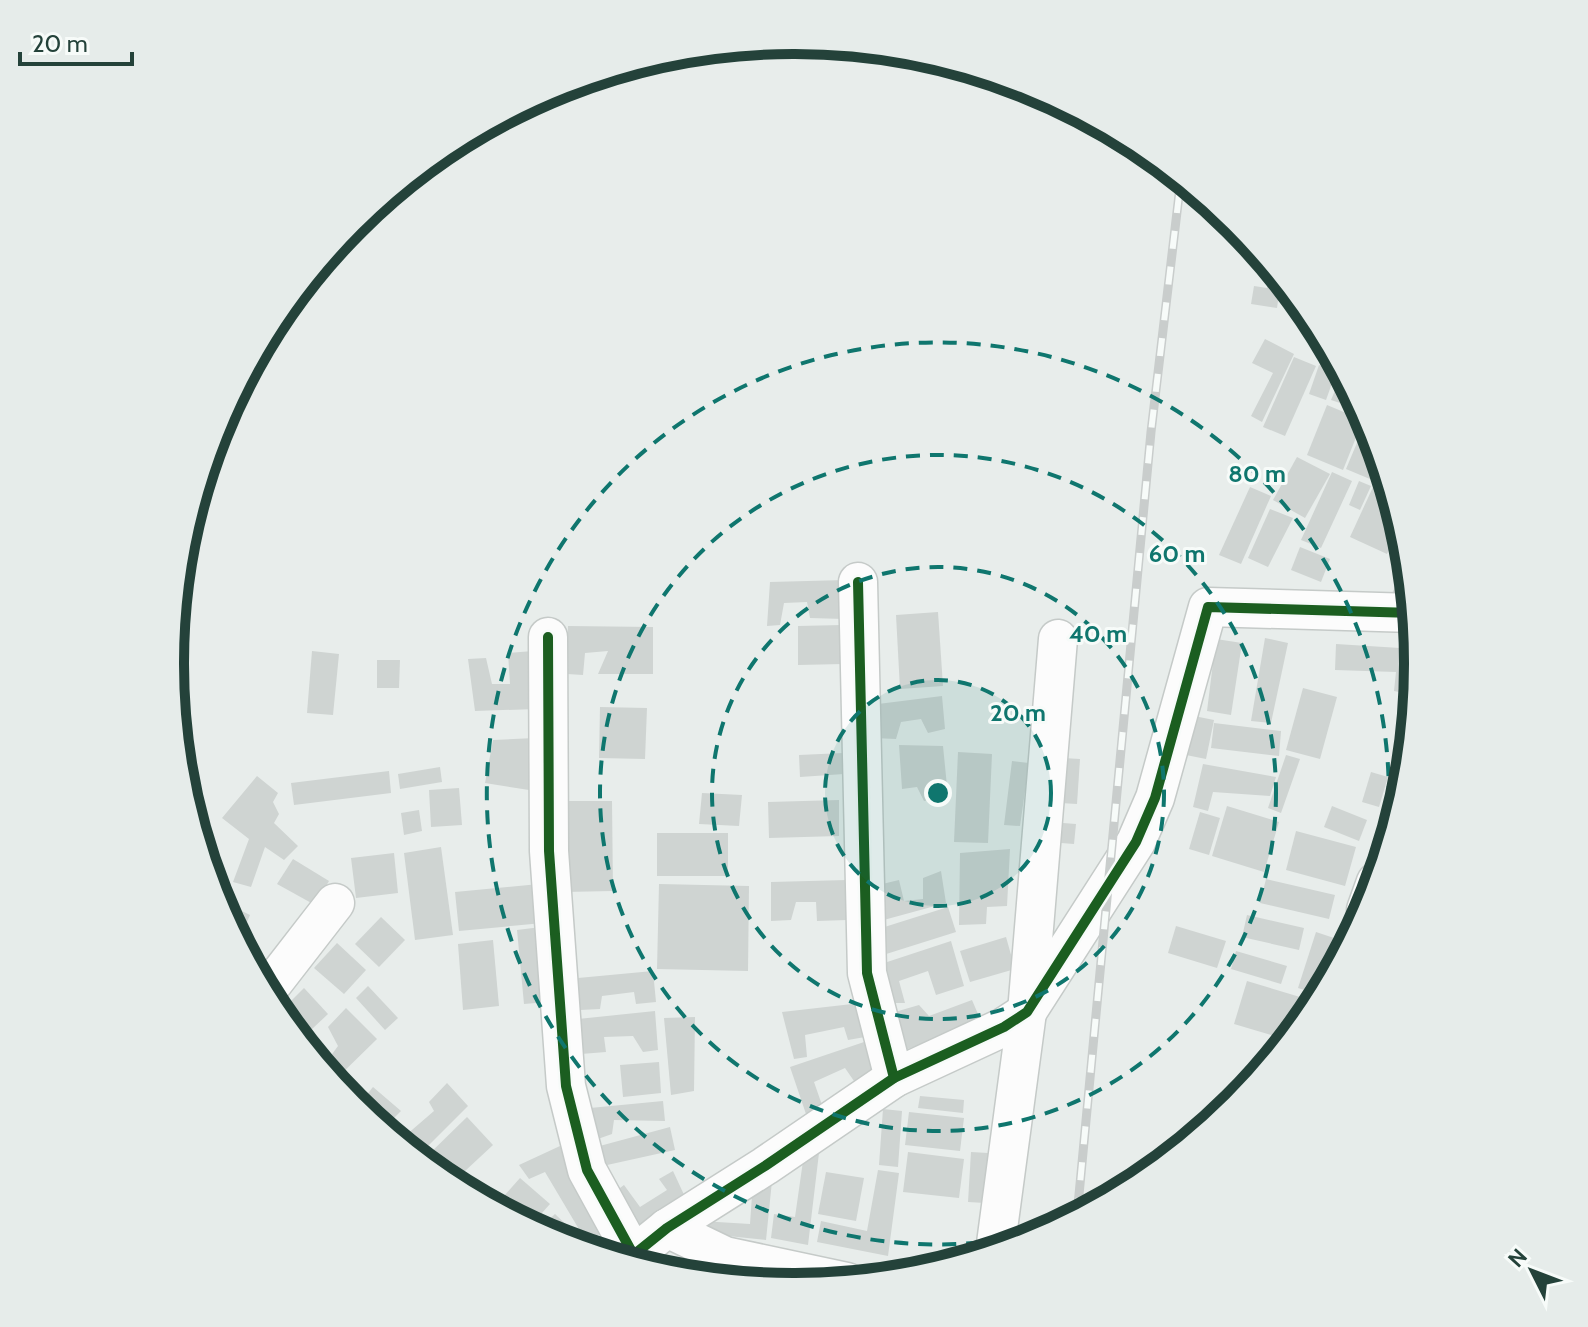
<svg xmlns="http://www.w3.org/2000/svg" width="1588" height="1327" font-family="Cabin,sans-serif">
<rect width="100%" height="100%" fill="#e8edeb"/>
<g fill="#cfd4d2">
<polygon points="1271,266 1281,279 1277,308 1251,304 1254,286 1267,288"/>
<polygon points="1291,291 1313,317 1318,328 1282,306"/>
<polygon points="1265,339 1294,354 1262,422 1251,416 1273,373 1252,363"/>
<polygon points="1294,357 1316,366 1285,436 1263,427"/>
<polygon points="1319,365 1336,372 1326,400 1309,394"/>
<polygon points="1341,376 1348,384 1340,403 1331,400"/>
<polygon points="1327,405 1363,420 1343,470 1307,455"/>
<polygon points="1367,419 1370,425 1389,487 1346,469"/>
<polygon points="1297,457 1330,474 1305,518 1273,500"/>
<polygon points="1332,472 1352,481 1321,548 1301,540"/>
<polygon points="1359,481 1371,486 1360,510 1349,505"/>
<polygon points="1250,487 1271,496 1241,564 1219,555"/>
<polygon points="1373,487 1391,495 1400,525 1387,554 1350,537"/>
<polygon points="1270,509 1293,518 1268,567 1248,558"/>
<polygon points="1300,547 1330,559 1321,582 1291,570"/>
<polygon points="1408,564 1412,604 1392,593"/>
<polygon points="845,580 844,619 810,618 807,602 784,603 780,625 767,626 770,582"/>
<polygon points="938,612 943,686 900,689 896,615"/>
<polygon points="842,625 843,664 798,665 798,626"/>
<polygon points="568,626 653,627 653,674 598,674 608,651 585,653 583,675 567,674"/>
<polygon points="1265,638 1288,643 1271,723 1251,721"/>
<polygon points="1216,639 1242,643 1231,715 1207,711"/>
<polygon points="1336,644 1416,649 1414,695 1394,691 1396,672 1335,670"/>
<polygon points="312,651 339,654 333,715 307,713"/>
<polygon points="533,651 537,709 475,711 468,659 486,658 492,684 510,684 508,653"/>
<polygon points="377,660 400,660 399,688 377,688"/>
<polygon points="1303,688 1337,697 1320,759 1286,750"/>
<polygon points="942,696 945,729 928,733 921,719 901,722 896,739 874,738 870,705"/>
<polygon points="600,707 647,708 645,759 599,758"/>
<polygon points="1194,716 1214,720 1206,759 1186,755"/>
<polygon points="1214,723 1281,731 1279,756 1211,748"/>
<polygon points="535,738 529,790 485,783 493,740"/>
<polygon points="899,745 943,746 948,796 924,801 917,787 902,789"/>
<polygon points="958,752 992,754 988,843 954,842"/>
<polygon points="843,753 844,774 800,777 799,755"/>
<polygon points="1286,755 1300,759 1281,813 1268,808"/>
<polygon points="1063,758 1080,759 1077,804 1060,803"/>
<polygon points="1012,761 1029,763 1020,826 1004,825"/>
<polygon points="1203,764 1276,777 1270,796 1213,792 1208,811 1193,807"/>
<polygon points="440,767 442,782 400,789 398,774"/>
<polygon points="389,771 391,793 294,805 291,783"/>
<polygon points="1371,772 1388,777 1379,807 1362,802"/>
<polygon points="257,776 278,793 273,802 279,814 274,823 298,846 284,860 265,847 251,887 233,882 249,839 222,818"/>
<polygon points="459,788 462,825 431,827 429,790"/>
<polygon points="702,793 742,795 739,826 699,824"/>
<polygon points="839,800 839,836 769,838 768,802"/>
<polygon points="563,801 612,801 613,891 564,892"/>
<polygon points="1227,806 1279,822 1264,872 1212,856"/>
<polygon points="1332,806 1367,820 1359,841 1324,827"/>
<polygon points="419,810 422,831 404,835 401,813"/>
<polygon points="1200,812 1220,818 1209,855 1189,849"/>
<polygon points="1063,823 1076,824 1074,844 1061,843"/>
<polygon points="1296,831 1356,847 1345,886 1286,870"/>
<rect x="657" y="833" width="71" height="43"/>
<polygon points="441,847 453,935 415,940 404,853"/>
<polygon points="1010,849 1007,906 987,907 986,924 959,925 960,853"/>
<polygon points="394,853 398,893 356,898 351,858"/>
<polygon points="293,859 329,881 315,905 277,884"/>
<polygon points="941,871 946,903 880,921 874,886 899,880 904,901 923,899 923,878"/>
<polygon points="1266,879 1335,895 1329,919 1260,903"/>
<polygon points="847,880 847,920 817,921 816,902 796,902 791,920 771,921 771,882"/>
<polygon points="539,884 543,923 459,931 455,892"/>
<polygon points="659,884 749,886 748,971 657,969"/>
<polygon points="217,899 250,915 243,931 230,925"/>
<polygon points="948,907 956,932 883,955 875,930"/>
<polygon points="1247,915 1304,928 1299,950 1242,937"/>
<polygon points="381,917 405,940 379,967 355,944"/>
<polygon points="1176,926 1226,941 1217,968 1168,953"/>
<polygon points="541,927 548,1002 524,1004 517,930"/>
<polygon points="1316,932 1334,938 1317,994 1298,988"/>
<polygon points="1006,937 1015,969 970,982 960,951"/>
<polygon points="493,940 499,1006 463,1010 458,944"/>
<polygon points="951,941 964,986 936,995 928,971 899,981 905,1003 890,1003 875,966"/>
<polygon points="337,943 366,970 344,994 314,968"/>
<polygon points="1236,951 1287,966 1281,984 1231,969"/>
<polygon points="653,971 656,1002 636,1004 634,992 602,996 600,1009 580,1010 578,978"/>
<polygon points="1247,981 1310,1000 1303,1022 1288,1040 1234,1024"/>
<polygon points="368,986 398,1018 385,1030 356,998"/>
<polygon points="304,988 328,1014 312,1029 289,1003"/>
<polygon points="972,1000 981,1021 900,1052 888,1014 919,1005 929,1016"/>
<polygon points="861,1003 865,1037 848,1040 844,1027 805,1035 807,1057 794,1059 782,1012"/>
<polygon points="346,1008 377,1039 334,1081 306,1047 316,1038 330,1057 338,1046 328,1027"/>
<polygon points="655,1011 658,1050 643,1052 633,1036 604,1037 606,1052 581,1054 578,1019"/>
<polygon points="695,1017 694,1091 671,1095 664,1018"/>
<polygon points="867,1041 880,1071 854,1081 845,1068 814,1082 822,1105 806,1114 790,1067"/>
<polygon points="1262,1050 1277,1053 1256,1079"/>
<polygon points="659,1062 661,1093 623,1097 620,1065"/>
<polygon points="447,1083 468,1106 417,1157 398,1142 434,1111 429,1102"/>
<polygon points="373,1087 401,1111 383,1129 357,1107"/>
<polygon points="920,1096 964,1100 963,1113 918,1108"/>
<polygon points="663,1101 665,1121 614,1120 612,1134 595,1140 590,1108"/>
<polygon points="883,1109 902,1111 898,1167 879,1165"/>
<polygon points="909,1112 964,1118 960,1151 905,1145"/>
<polygon points="467,1117 493,1145 451,1184 422,1161"/>
<polygon points="670,1127 675,1150 598,1167 596,1147"/>
<polygon points="560,1146 602,1233 586,1241 545,1172 529,1179 519,1165"/>
<polygon points="908,1152 964,1159 959,1198 903,1192"/>
<polygon points="971,1152 988,1153 985,1203 968,1202"/>
<polygon points="819,1153 808,1245 771,1238 774,1214 795,1217 804,1154"/>
<polygon points="878,1170 899,1173 888,1256 817,1242 821,1221 867,1231"/>
<polygon points="673,1171 686,1199 634,1234 612,1194 624,1185 640,1207 667,1190 659,1179"/>
<polygon points="826,1172 864,1178 856,1221 818,1214"/>
<polygon points="520,1178 550,1204 532,1224 503,1197"/>
<polygon points="753,1181 772,1181 766,1240 699,1233 701,1221 750,1224"/>
<polygon points="555,1214 581,1239 574,1245 538,1230"/>
<polygon points="688,1251 723,1263 716,1279 677,1275"/>
</g>
<g fill="none" stroke-linecap="round" stroke-linejoin="round">
<defs>
<g id="street">
<polyline points="858,582 867,973 894,1078"/>
<polyline points="548,637 549,851 566,1086 587,1170 633,1254"/>
<polyline points="1366,910 1376,882"/>
<polyline points="266,992 335,903"/>
<polyline points="667,1228 725,1256 847,1282"/>
<polyline points="995,1251 1027,1012 1058,639"/>
<polyline points="626,1261 667,1228 765,1166 894,1078 1004,1027 1027,1012 1136,842 1155,798 1208,607 1413,613"/>
</g>
</defs>
<use href="#street" stroke="#c5cac8" stroke-width="41"/>
<use href="#street" stroke="#fcfcfc" stroke-width="38"/>
<defs>
<polyline id="rail" points="1077,1216 1151,432 1181,178"/>
</defs>
<use href="#rail" stroke="#c9cdcc" stroke-width="9"/>
<use href="#rail" stroke="#f7fbf9" stroke-width="6" stroke-dasharray="18" stroke-linecap="butt"/>
<defs>
<g id="cycleway">
<polyline points="858,582 867,973 894,1078"/>
<polyline points="548,637 549,851 566,1086 587,1170 633,1254"/>
<polyline points="626,1261 667,1228 765,1166 894,1078 1004,1027 1027,1012 1136,842 1155,798 1208,607 1413,613"/>
</g>
</defs>
<use href="#cycleway" stroke="#f7fbf9" stroke-width="15"/>
<use href="#cycleway" stroke="#1b5e20" stroke-width="10"/>
</g>
<circle cx="938" cy="793" r="113" fill="#0f766e" fill-opacity=".12"/>
<g fill="none" stroke="#0f766e" stroke-width="4" stroke-dasharray="14 10">
<circle cx="938" cy="793" r="113"/>
<circle cx="938" cy="793" r="226"/>
<circle cx="938" cy="793" r="338"/>
<path d="M1051 1230A451 451 0 1 1 1385 852"/>
</g>
<path d="M0 0H1588V1327H0ZM793 54H795A609 609 0 0 1 1404 663V664A609 609 0 0 1 795 1273H793A609 609 0 0 1 184 664V663A609 609 0 0 1 793 54Z" fill="#e6ecea" fill-rule="evenodd"/>
<path fill="none" stroke="#24423a" stroke-width="10" d="M793 54H795A609 609 0 0 1 1404 663V664A609 609 0 0 1 795 1273H793A609 609 0 0 1 184 664V663A609 609 0 0 1 793 54Z"/>
<circle cx="938" cy="793" r="12" fill="#0f766e" stroke="#f7fbf9" stroke-width="4"/>
<g font-size="24" text-anchor="middle" font-weight="bold" fill="#0f766e" stroke="#f7fbf9" stroke-width="6" stroke-linejoin="round" paint-order="stroke">
<text x="1257" y="482">80 m</text>
<text x="1177" y="562">60 m</text>
<text x="1098" y="642">40 m</text>
<text x="1018" y="721">20 m</text>
</g>
<g transform="translate(1532 1271) rotate(312)" stroke="#f7fbf9" stroke-width="6" paint-order="stroke">
<path d="M0-6L14 30L0 20L-14 30Z" fill="#24423a"/>
<text y="-12" font-size="22" font-weight="bold" text-anchor="middle" fill="#24423a">N</text>
</g>
<path d="M20 52v12h112v-12" fill="none" stroke="#24423a" stroke-width="4"/>
<text x="32" y="52" font-size="24" fill="#24423a" stroke="#f7fbf9" stroke-width="6" paint-order="stroke">20 m</text>
</svg>
